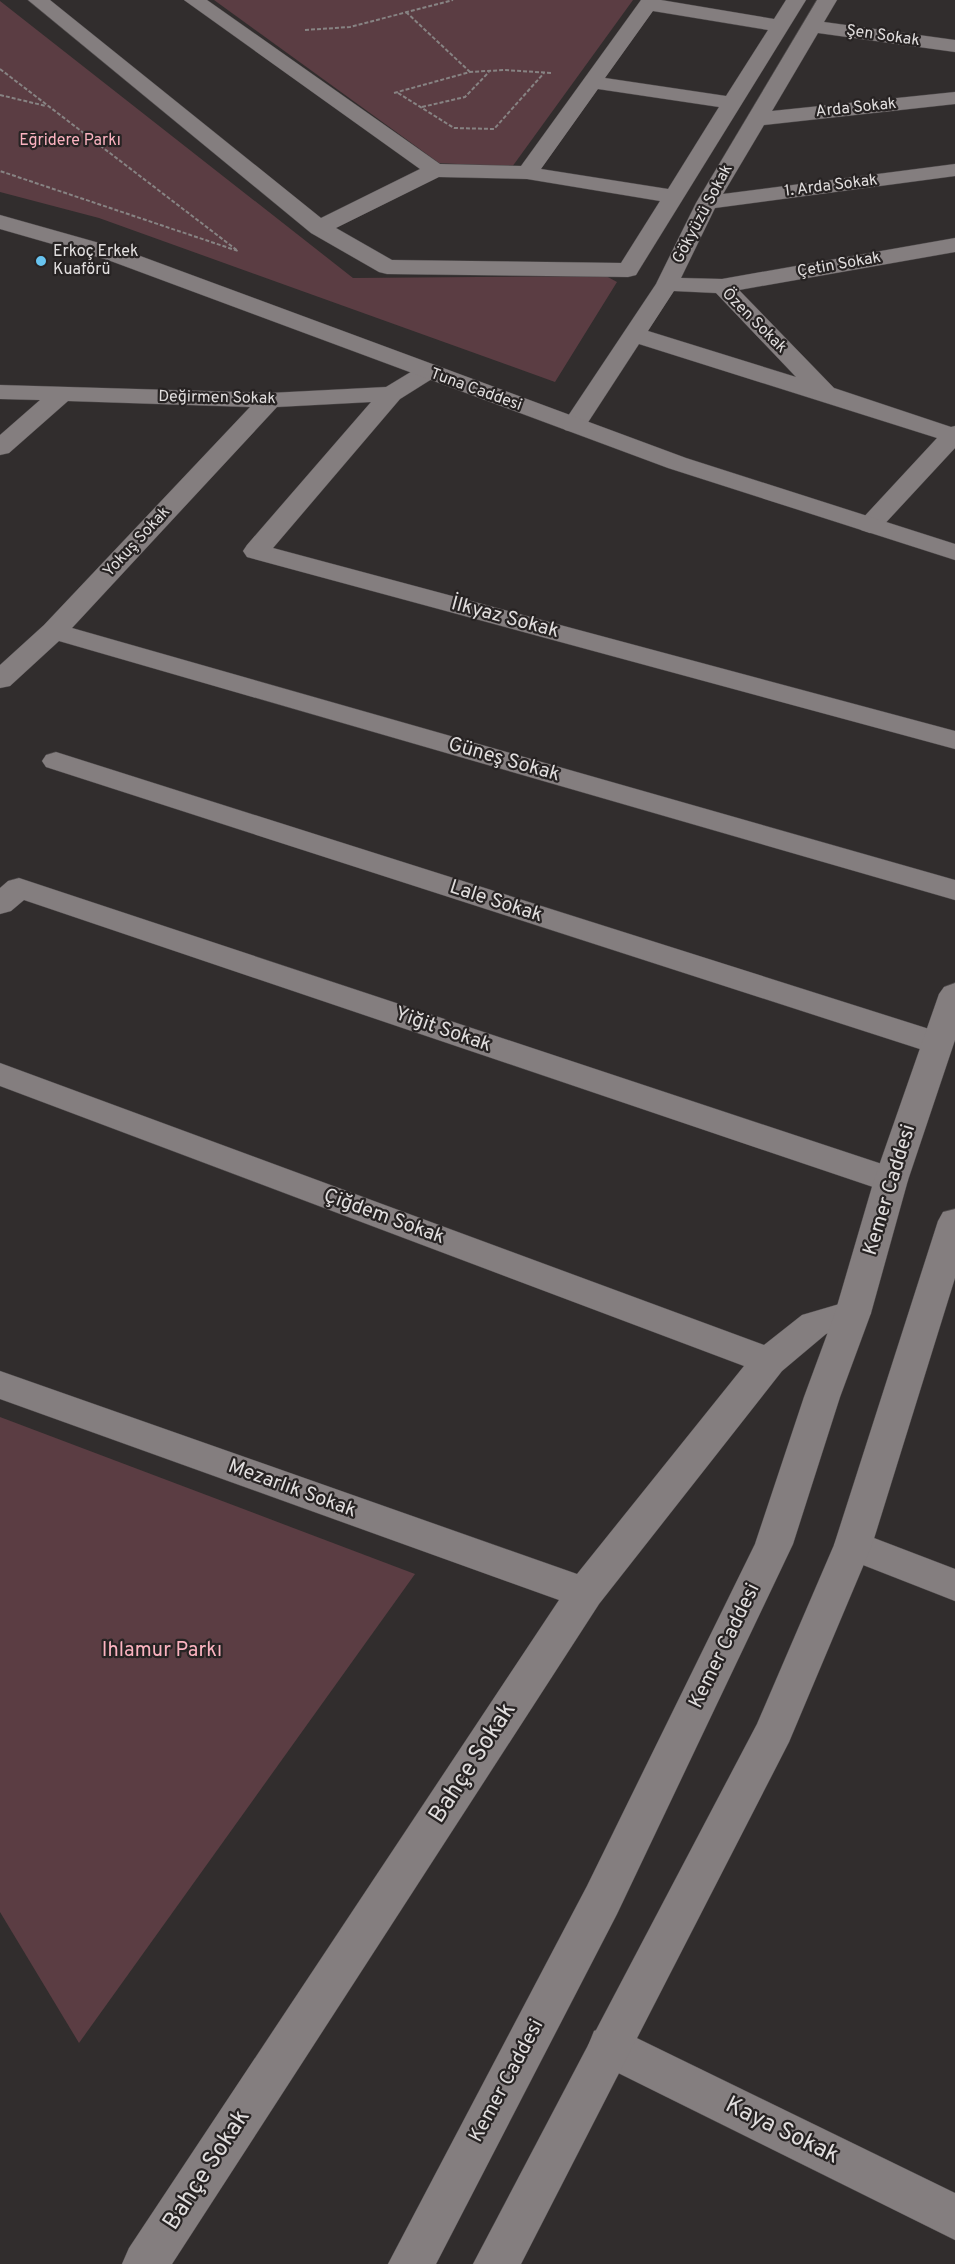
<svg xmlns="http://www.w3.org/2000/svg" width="955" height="2264" font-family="Overpass,sans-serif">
<rect width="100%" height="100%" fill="#312d2d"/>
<g fill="#5b3d43">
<polygon points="214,0 633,0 512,167 439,163"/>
<polygon points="0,1 353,278 606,276 617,282 555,382 99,218 0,192"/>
<polygon points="0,1417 415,1574 79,2043 0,1912"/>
</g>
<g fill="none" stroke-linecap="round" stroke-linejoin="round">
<defs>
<g id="minor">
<path d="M28,0H50L321,218L420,169L184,0H207L440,164L521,166L641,0H661L774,19L786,0H806L639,270L636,275L628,277L387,274L379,272L311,233ZM653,11L768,30L726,96L605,78ZM598,89L719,107L668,189L541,169ZM439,177L527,179L660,201L621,263L392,260L336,228Z"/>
<path d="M817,0H837L824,22L955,40V52L818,33L772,111L955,92V104L764,125L723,194L955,164V176L715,208L681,278L722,279L955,238V252L739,290L834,388L951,427L955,426V448L879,530L870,533L861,530L857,525L861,520L937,438L639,344L583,430L574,432L565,430L562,425L656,284L696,203ZM674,291L716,293L796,377L648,331Z"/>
<polygon points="427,365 435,367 439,372 435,377 400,399 273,548 955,731 955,749 247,557 243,551 247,545 371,402 277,407 72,628 955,880 955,900 59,641 10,686 0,688 0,665 44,625 250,407 68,401 9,453 0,455 0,435 40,400 0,399 0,385 270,393 386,387 419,367"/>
<polygon points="56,752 948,1035 953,1043 948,1051 937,1054 926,1051 46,767 42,761 46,755"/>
<polygon points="19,878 903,1171 908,1180 903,1189 891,1192 879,1189 24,900 11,911 0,914 0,888 8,881"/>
<polygon points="0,1063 764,1345 802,1315 853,1300 865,1304 871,1313 865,1322 826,1334 782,1371 599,1604 172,2264 122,2264 129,2248 559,1600 0,1399 0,1371 577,1574 744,1366 0,1086"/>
<polygon points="853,1530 955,1569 955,1601 840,1556 834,1545 840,1534"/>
<polygon points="610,2025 955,2193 955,2240 594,2061 588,2046 594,2031"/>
</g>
<g id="tertiary">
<polygon points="0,215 124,250 686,458 955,544 955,560 668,468 108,260 0,229"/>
<polygon points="955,983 955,1040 908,1180 871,1313 840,1397 793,1544 617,1914 436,2264 388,2264 587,1886 755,1544 804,1397 835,1313 874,1180 939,994 944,987"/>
<polygon points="955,1209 955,1278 872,1545 789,1742 521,2264 473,2264 757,1724 834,1545 938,1221 943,1212"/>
</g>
</defs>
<use href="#minor" stroke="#4d494a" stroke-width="1"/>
<use href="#tertiary" stroke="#4d494a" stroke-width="1"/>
<g stroke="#878383" stroke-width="2" stroke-dasharray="4 2" stroke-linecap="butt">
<polyline points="406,12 470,72"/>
<polyline points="305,30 350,27 453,0"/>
<polyline points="0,69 238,251 0,171"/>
<polyline points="394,93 470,72 504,70 551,73"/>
<polyline points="398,93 454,128 494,129 544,73"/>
<polyline points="0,95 46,106"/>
<polyline points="422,107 465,97 489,72"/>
</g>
<use href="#minor" fill="#847e7f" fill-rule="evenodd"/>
<use href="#tertiary" fill="#847e7f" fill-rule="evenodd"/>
</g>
<circle fill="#68c4f0" stroke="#272323" stroke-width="2" cx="41" cy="261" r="6"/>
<g text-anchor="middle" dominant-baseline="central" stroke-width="4.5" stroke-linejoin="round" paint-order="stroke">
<g font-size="16" fill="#e1dede" stroke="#272323">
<text transform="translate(883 36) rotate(8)">Şen Sokak</text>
<text transform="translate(856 108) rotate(-6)">Arda Sokak</text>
<text transform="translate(831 186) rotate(-7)">1. Arda Sokak</text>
<text transform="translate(703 214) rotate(-62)">Gökyüzü Sokak</text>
<text transform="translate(839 265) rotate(-10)">Çetin Sokak</text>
<text transform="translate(754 321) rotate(45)">Özen Sokak</text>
<text transform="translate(476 390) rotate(20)">Tuna Caddesi</text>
<text transform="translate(217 398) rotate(1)">Değirmen Sokak</text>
<text transform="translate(137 542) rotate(-47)">Yokuş Sokak</text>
</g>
<g font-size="16" fill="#fbb3c0" stroke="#272323">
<text x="70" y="141">Eğridere Parkı</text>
</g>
<g font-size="16" fill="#e1dede" stroke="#272323" text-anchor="start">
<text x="53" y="252">Erkoç Erkek<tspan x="53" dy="18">Kuaförü</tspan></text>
</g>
<g font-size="20" fill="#e1dede" stroke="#272323">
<text transform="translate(505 618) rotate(15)">İlkyaz Sokak</text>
<text transform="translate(504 760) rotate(16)">Güneş Sokak</text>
<text transform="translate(496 902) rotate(18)">Lale Sokak</text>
<text transform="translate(443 1030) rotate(19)">Yiğit Sokak</text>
<text transform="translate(890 1190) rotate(-73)">Kemer Caddesi</text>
<text transform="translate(384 1217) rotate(20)">Çiğdem Sokak</text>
<text transform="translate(292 1489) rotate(20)">Mezarlık Sokak</text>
<text transform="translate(725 1646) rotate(-64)">Kemer Caddesi</text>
<text transform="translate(507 2081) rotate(-62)">Kemer Caddesi</text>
</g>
<g font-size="20" fill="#fbb3c0" stroke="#272323">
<text x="162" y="1651">Ihlamur Parkı</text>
</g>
<g font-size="24" fill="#e1dede" stroke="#272323">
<text transform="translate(473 1763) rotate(-57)">Bahçe Sokak</text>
<text transform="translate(782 2131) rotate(26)">Kaya Sokak</text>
<text transform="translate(207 2170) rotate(-57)">Bahçe Sokak</text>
</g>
</g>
</svg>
